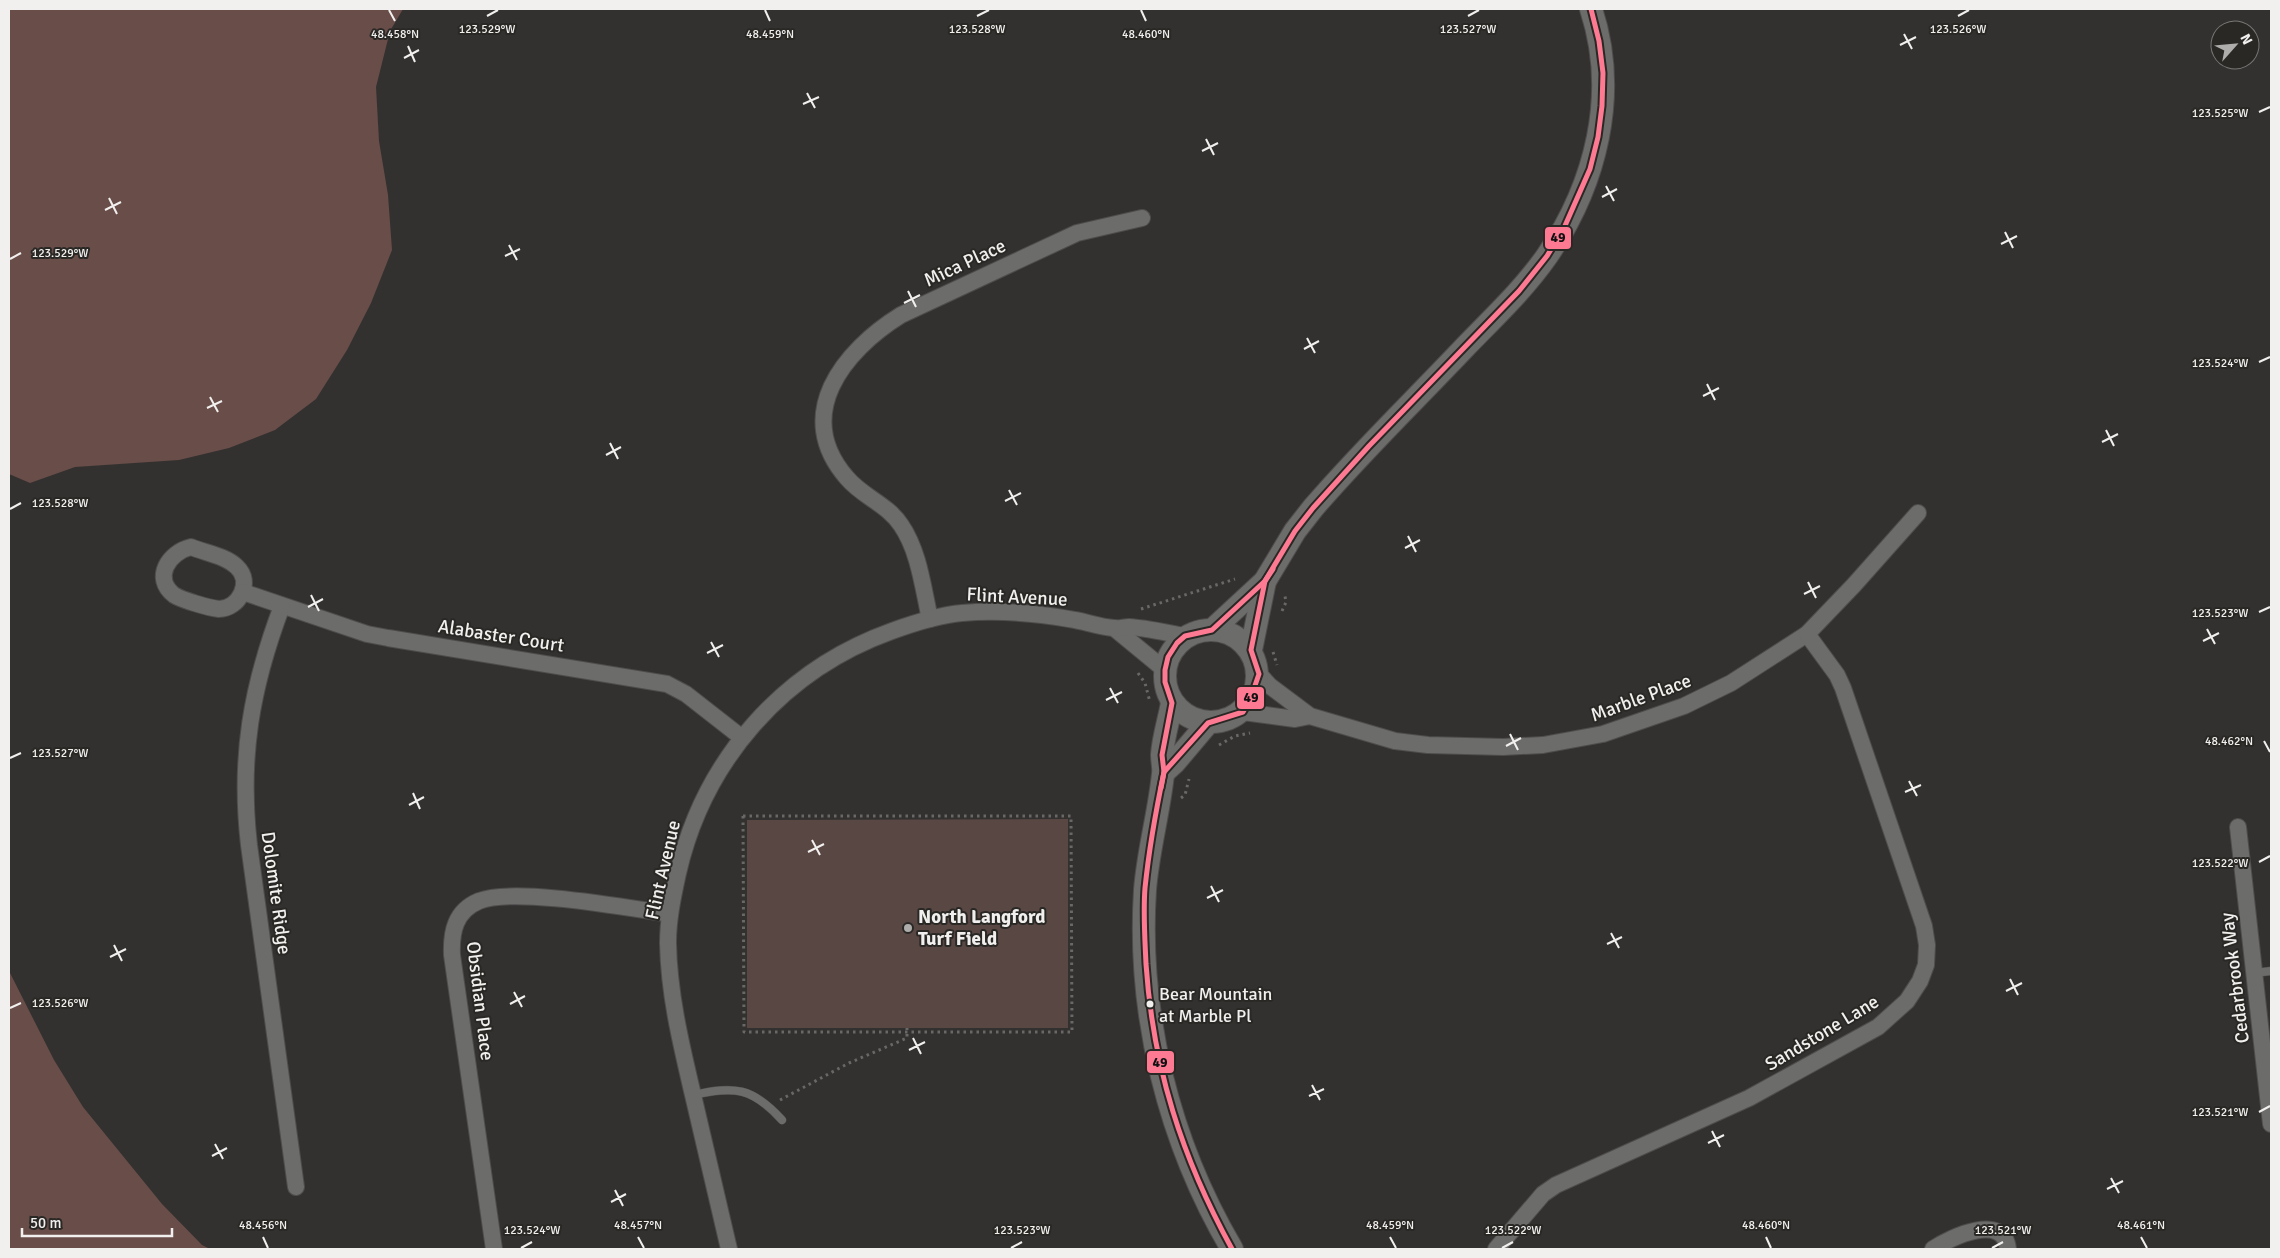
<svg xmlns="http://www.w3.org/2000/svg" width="2280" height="1258" font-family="Signika,sans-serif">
<rect width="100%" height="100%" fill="#333130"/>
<polygon fill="#594744" points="1068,819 1068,1028 747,1028 747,820"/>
<g fill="#694d49">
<polygon points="9,9 403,9 390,31 376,87 379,141 388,195 392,250 371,303 347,350 316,399 275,430 229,448 179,460 75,467 30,483 9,474"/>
<polygon points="9,971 54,1060 83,1107 162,1204 202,1245 210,1249 9,1249"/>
</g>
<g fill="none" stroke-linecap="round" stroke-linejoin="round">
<defs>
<g id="lane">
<polyline points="2254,973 2271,971"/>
<path d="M693,1095C735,1086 752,1087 782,1120"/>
</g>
<g id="street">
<path d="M191,547C206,553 226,556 237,567C253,582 239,609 219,609C209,608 182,600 174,595C152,578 169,552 191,547Z"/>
<polyline points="243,592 367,634 388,638 667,684 686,694 741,737"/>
<path d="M282,606C251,688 239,758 249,845L296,1187"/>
<path d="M930,619C923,588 919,551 901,525C887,504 863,497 847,478C792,415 843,351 901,315L1077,233L1142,218"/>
<polyline points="1114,628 1165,670"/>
<polyline points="1259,674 1270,686 1310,716 1395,741 1428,745 1503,747 1543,745 1603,734 1684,706 1731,683 1807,634 1854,585 1918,513"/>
<polyline points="1243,712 1295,719 1310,716"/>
<polyline points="2238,827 2271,1124"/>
<path d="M494,1249L452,955C451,932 455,911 479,901C514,887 628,908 670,914"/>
<path d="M729,1249C717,1198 705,1146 693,1095C681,1044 669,995 668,943C668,919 673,896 678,873C704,760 783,670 892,631C914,623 938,615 962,613C997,610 1034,613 1069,619C1084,621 1099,627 1114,628C1119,629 1124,627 1129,627C1147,628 1167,633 1185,636"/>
<polyline points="1496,1249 1543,1194 1556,1185 1749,1098 1878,1027 1907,1001 1920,981 1926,965 1927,945 1924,926 1843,688 1837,675 1807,634"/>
<path d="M1933,1249C1951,1237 2004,1212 2008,1249"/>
</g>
<g id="secondary">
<circle cx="1211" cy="676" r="46"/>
<path d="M1212,630L1265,581L1295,531L1313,508C1361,452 1415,400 1466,346C1494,317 1524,289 1547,256C1596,184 1619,94 1591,9"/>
<polyline points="1251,650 1265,581"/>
<path d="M1172,703C1169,720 1163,738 1162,755C1162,762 1164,768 1163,774C1159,813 1148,851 1145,890C1137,1015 1169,1142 1232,1249"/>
<polyline points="1164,772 1175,762 1208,723"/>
</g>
</defs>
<use href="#lane" stroke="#4e4d4c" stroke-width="9"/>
<use href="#street" stroke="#4e4d4c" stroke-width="18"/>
<use href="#secondary" stroke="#4e4d4c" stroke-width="24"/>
<g stroke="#696867" stroke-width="3" stroke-dasharray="2.5 4" stroke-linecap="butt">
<polyline points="1141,609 1235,579"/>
<polyline points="1282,611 1286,602 1285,596"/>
<polyline points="1273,652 1277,665"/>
<polyline points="1138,673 1145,683 1150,702"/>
<polyline points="1219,745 1235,736 1250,733"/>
<polyline points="1181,798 1185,795 1189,779"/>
<polygon points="743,816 1071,816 1072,1032 744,1032"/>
<polyline points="780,1100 849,1063 907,1038 907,1028"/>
</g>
<use href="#lane" stroke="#6c6c6b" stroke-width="8"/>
<use href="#street" stroke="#6c6c6b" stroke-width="16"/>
<use href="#secondary" stroke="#6c6c6b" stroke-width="22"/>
<defs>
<g id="bus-1">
<polyline points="1161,788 1164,772 1208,723 1243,712 1250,700 1259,674 1251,650 1265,581 1273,569"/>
<path d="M1232,1249C1182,1158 1153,1068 1146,964C1145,940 1143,913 1145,888C1149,849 1156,810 1164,772L1162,755L1172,703L1165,682V670L1168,657L1177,643L1185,636L1212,630L1265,581L1295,531L1313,508L1369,446L1519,291L1547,256L1564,228L1590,169L1598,137L1602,106L1603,73L1599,41L1591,9"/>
</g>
</defs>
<use href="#bus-1" stroke="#2a2825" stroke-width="9"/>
<use href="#bus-1" stroke="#fe7a93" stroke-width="5"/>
</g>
<path fill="none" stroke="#f2f0ef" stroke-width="2" d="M389,10L395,21M765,10L770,21M1141,10L1146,21M487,16L498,10M977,16L989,10M1468,16L1479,10M1958,16L1969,10M1904,34L1912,49M1900,45L1916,37M408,46L415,62M404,58L419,50M807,93L815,108M803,104L819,97M2259,112L2270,107M1206,139L1214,155M1202,151L1218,143M1606,186L1614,201M1602,197L1617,189M109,198L117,214M105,210L121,202M2005,232L2013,248M2001,244L2017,236M509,245L517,260M505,256L520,249M10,259L21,253M908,291L916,307M904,303L920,295M1307,338L1315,353M1304,349L1319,341M2259,362L2270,357M1707,384L1715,400M1703,396L1719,388M210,397L218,412M207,408L222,401M2106,430L2114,446M2102,442L2118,434M610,443L618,459M606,455L621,447M1009,490L1017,505M1005,501L1021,493M10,509L21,503M1408,536L1416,552M1405,548L1420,540M1808,582L1816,598M1804,594L1820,586M311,595L319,611M308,607L323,599M2259,612L2270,607M2207,629L2215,644M2203,641L2219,633M711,642L719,657M707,653L723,645M1110,688L1118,703M1106,700L1122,692M1510,734L1518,750M2264,741L2270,752M1506,746L1521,738M10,758L21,753M1909,781L1917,796M1905,792L1921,785M413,793L420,809M409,805L424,797M812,840L820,855M808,852L824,844M2259,862L2270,856M1211,886L1219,902M1207,898L1223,890M1611,933L1619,948M1607,944L1622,937M114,945L122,961M110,957L126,949M2010,979L2018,995M2006,991L2022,983M514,992L522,1007M510,1004L525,996M10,1008L21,1003M913,1038L921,1054M909,1050L925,1042M1312,1085L1320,1100M1309,1096L1324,1089M2259,1112L2270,1106M1712,1131L1720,1147M1708,1143L1724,1135M215,1144L223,1159M212,1156L227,1148M2111,1178L2119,1193M2107,1189L2123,1181M615,1190L623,1206M611,1202L626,1194M263,1237L268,1248M638,1237L644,1248M1390,1237L1396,1248M1766,1237L1771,1248M2141,1237L2147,1248M521,1248L532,1242M1011,1248L1022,1242M1502,1248L1513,1242M1992,1248L2003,1242"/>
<circle fill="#afadac" stroke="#2a2825" stroke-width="2" cx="908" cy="928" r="5"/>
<circle fill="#f2f0ef" stroke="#2a2825" stroke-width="2" cx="1150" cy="1004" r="4.5"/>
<g text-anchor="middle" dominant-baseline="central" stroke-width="4" stroke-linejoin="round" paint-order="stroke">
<g font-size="18" fill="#f2f0ef" stroke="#2a2825" text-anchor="start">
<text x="1159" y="994">Bear Mountain<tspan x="1159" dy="22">at Marble Pl</tspan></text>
</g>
<g font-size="19" fill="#f2f0ef" stroke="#2a2825">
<text transform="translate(965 263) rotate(-25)">Mica Place</text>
<text transform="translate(1017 597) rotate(3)">Flint Avenue</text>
<text transform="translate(501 636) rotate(9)">Alabaster Court</text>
<text transform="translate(1641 698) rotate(-20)">Marble Place</text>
<text transform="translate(663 870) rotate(-77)">Flint Avenue</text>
<text transform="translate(276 893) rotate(82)">Dolomite Ridge</text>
<text transform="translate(2235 978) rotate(-97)">Cedarbrook Way</text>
<text transform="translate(480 1001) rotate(83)">Obsidian Place</text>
<text transform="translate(1822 1033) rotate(-31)">Sandstone Lane</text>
</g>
<g font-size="19" font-weight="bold" fill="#f2f0ef" stroke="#2a2825" text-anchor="start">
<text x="918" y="917">North Langford<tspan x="918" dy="22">Turf Field</tspan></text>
</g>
</g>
<g font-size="12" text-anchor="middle" fill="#f2f0ef" stroke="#2a2825" stroke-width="4" stroke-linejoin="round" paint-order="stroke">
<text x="487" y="33">123.529°W</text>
<text x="977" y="33">123.528°W</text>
<text x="1468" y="33">123.527°W</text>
<text x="1958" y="33">123.526°W</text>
<text x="395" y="38">48.458°N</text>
<text x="770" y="38">48.459°N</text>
<text x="1146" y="38">48.460°N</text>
<text x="2220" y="117">123.525°W</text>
<text x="60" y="257">123.529°W</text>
<text x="2220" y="367">123.524°W</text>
<text x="60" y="507">123.528°W</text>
<text x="2220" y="617">123.523°W</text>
<text x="2229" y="745">48.462°N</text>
<text x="60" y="757">123.527°W</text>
<text x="2220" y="867">123.522°W</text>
<text x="60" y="1007">123.526°W</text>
<text x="2220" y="1116">123.521°W</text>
<text x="263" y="1229">48.456°N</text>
<text x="638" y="1229">48.457°N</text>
<text x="1390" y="1229">48.459°N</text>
<text x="1766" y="1229">48.460°N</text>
<text x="2141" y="1229">48.461°N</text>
<text x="532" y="1234">123.524°W</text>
<text x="1022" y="1234">123.523°W</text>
<text x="1513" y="1234">123.522°W</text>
<text x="2003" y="1234">123.521°W</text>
</g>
<g stroke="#2a2825" stroke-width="2">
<rect x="1544" y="226" width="28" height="24" rx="5" fill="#fe7a93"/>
<rect x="1236" y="686" width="29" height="24" rx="5" fill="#fe7a93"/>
<rect x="1146" y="1050" width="29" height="24" rx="5" fill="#fe7a93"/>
</g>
<g font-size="14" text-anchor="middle" font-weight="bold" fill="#111">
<text x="1558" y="242">49</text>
<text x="1251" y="702">49</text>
<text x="1160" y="1067">49</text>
</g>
<rect width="2280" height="1258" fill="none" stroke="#f2f0ef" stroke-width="20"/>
<g transform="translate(2235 45) rotate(63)"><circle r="24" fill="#2a2825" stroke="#7a7876"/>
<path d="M0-4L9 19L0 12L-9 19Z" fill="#afadac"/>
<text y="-8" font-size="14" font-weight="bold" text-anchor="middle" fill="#f2f0ef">N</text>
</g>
<path d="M22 1228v8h150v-8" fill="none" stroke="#f2f0ef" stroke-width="2.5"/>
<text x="30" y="1228" font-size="15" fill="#f2f0ef" stroke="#2a2825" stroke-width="4" paint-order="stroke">50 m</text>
</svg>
